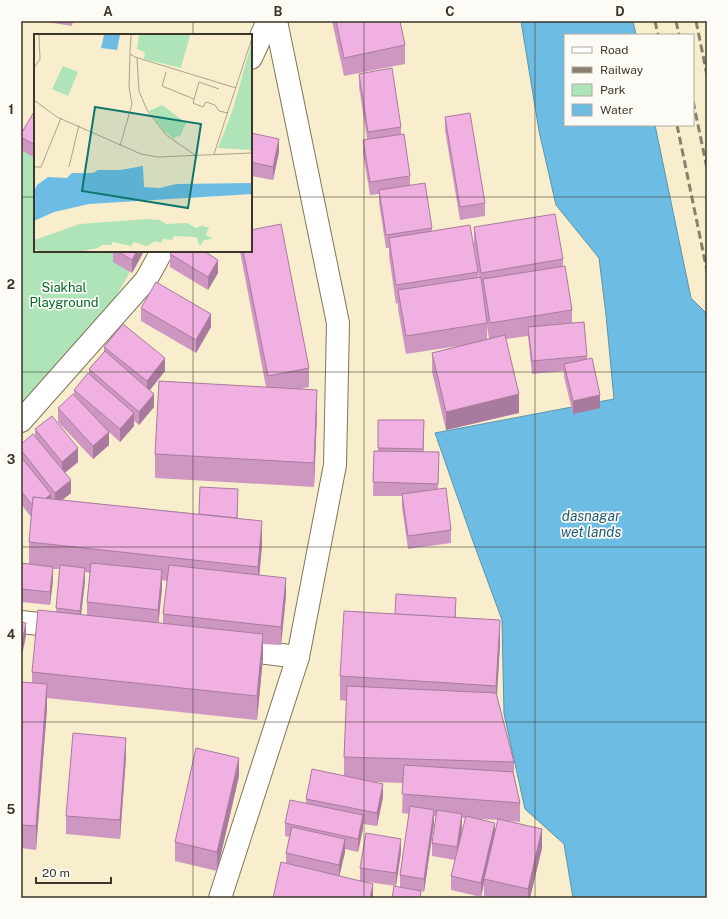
<svg xmlns="http://www.w3.org/2000/svg" width="728" height="919" font-family="'Public Sans',sans-serif">
<rect width="100%" height="100%" fill="#f8eecd"/>
<polygon fill="#aee4b7" points="21,129 35,133 35,251 142,251 111,305 21,409"/>
<polygon fill="#6cbce4" stroke="#5d94ac" points="521,21 633,21 636,35 565,35 565,125 655,125 691,298 705,312 707,323 707,898 573,898 564,844 525,809 504,714 502,620 474,544 435,433 614,399 606,315 599,258 556,205 539,131"/>
<g fill="none" stroke-linecap="round" stroke-linejoin="round">
<defs>
<g id="street">
<polyline points="251,58 268,21"/>
<polyline points="21,421 146,280 162,251"/>
<polyline points="21,622 66,627"/>
<polyline points="234,649 298,657"/>
</g>
<polyline id="primary" points="220,898 298,657 335,465 338,323 276,21"/>
</defs>
<use href="#street" stroke="#7f7659" stroke-width="24"/>
<use href="#primary" stroke="#7f7659" stroke-width="24"/>
<use href="#street" stroke="#fff" stroke-width="22"/>
<use href="#primary" stroke="#fff" stroke-width="22"/>
<g stroke="#88816c" stroke-width="3" stroke-dasharray="8 4" stroke-linecap="butt">
<polyline points="655,21 658,35"/>
<polyline points="676,21 679,35"/>
<polyline points="696,21 707,75"/>
<polyline points="693,101 707,168"/>
<polyline points="677,125 707,271"/>
</g>
</g>
<g fill="#ce97c2" fill-rule="evenodd">
<polygon points="47,21 73,21 72,26 47,22"/>
<polygon points="332,21 400,21 405,45 405,64 344,76"/>
<path d="M359,74L401,127V134L410,176V185L432,228V231L478,272V278H479L474,246V227L563,259V266L572,310V323L587,356V359L600,408L573,414L564,377V371L532,374L528,336L506,339L519,413L446,430L432,372V353L458,346L406,354L398,309V303L396,304L389,256V248H386L379,203V194L370,195L363,153V140L367,139L359,87ZM487,326L489,339H487Z"/>
<polygon points="35,110 35,158 21,150 21,134"/>
<polygon points="445,117 485,203 485,216 460,220 445,130"/>
<polygon points="251,133 279,152 273,180 251,176"/>
<polygon points="113,251 144,251 132,273 113,262"/>
<polygon points="240,251 251,251 309,368 309,387 300,389 317,414 314,487 155,478 155,454 266,387"/>
<polygon points="170,254 218,273 208,290 170,267"/>
<polygon points="141,308 211,327 196,353 141,321"/>
<polygon points="104,347 165,371 149,390 154,407 139,425 134,421 134,426 120,442 109,432 109,445 93,459 58,422 58,408 74,395 74,390 89,375 89,369 104,352"/>
<polygon points="378,420 424,420 424,452 439,465 438,489 451,530 451,543 408,549 402,507 402,496 373,496 374,451 378,451"/>
<path d="M35,429L78,462L65,473L71,493L62,500L199,514L238,502L237,518L262,545L259,575L286,596L281,645L263,644V658L257,720L47,698V708L36,850L21,848V682L32,683V672L56,612L60,569H53V580L50,605L21,602V563L29,564V542L31,517L21,504V444L35,437ZM85,572L90,573L87,602V615H81L85,581ZM162,580L167,581L163,614V624L158,623L162,589Z"/>
<path d="M456,611V618L500,644L497,695L514,762V774L520,803V822L509,821L542,848L530,898H484V883L481,897L451,890V876L455,860L432,856V843L436,816H434V823L424,892L421,891V898L400,887V875L409,814L402,813L403,783L374,782L383,797L377,826L363,824V828L358,852L345,849V852L339,876L373,898L286,863V853L289,837L285,836V823L306,803V799L344,776V757L347,701L340,700V676L395,614ZM462,818H465L461,837L462,827ZM480,819L498,820L495,833Z"/>
<polygon points="126,757 120,839 66,834 66,816"/>
<polygon points="239,776 217,871 175,861 175,842"/>
<polygon points="401,852 396,886 360,881 360,868"/>
</g>
<g fill="#a87b9e">
<polygon points="279,139 279,152 273,180 273,167"/>
<polygon points="137,251 144,251 132,273 132,260"/>
<polygon points="218,260 218,273 208,290 208,277"/>
<polygon points="211,314 211,327 196,353 196,340"/>
<polygon points="165,358 165,371 147,394 147,381"/>
<polygon points="317,390 317,414 314,487 314,463"/>
<polygon points="154,394 154,407 139,425 139,412"/>
<polygon points="519,394 519,413 446,430 446,412"/>
<polygon points="600,395 600,408 573,414 573,401"/>
<polygon points="134,413 134,426 120,442 120,429"/>
<polygon points="109,432 109,445 93,459 93,446"/>
<polygon points="78,448 78,462 62,475 62,462"/>
<polygon points="71,480 71,493 55,506 55,493"/>
<polygon points="238,489 238,502 237,531 237,518"/>
<polygon points="51,494 51,507 34,507"/>
<polygon points="262,521 262,545 258,591 258,567"/>
<polygon points="53,567 53,580 50,605 50,592"/>
<polygon points="85,568 85,581 80,624 80,611"/>
<polygon points="162,570 162,589 158,628 158,610"/>
<polygon points="286,578 286,596 281,645 281,627"/>
<polygon points="500,620 500,644 496,710 496,686"/>
<polygon points="26,623 26,636 21,660 21,647"/>
<polygon points="263,634 263,658 257,720 257,696"/>
<polygon points="47,684 47,708 36,850 36,826"/>
<polygon points="126,738 126,757 120,839 120,820"/>
<polygon points="239,758 239,776 217,871 217,852"/>
<polygon points="383,784 383,797 377,826 377,813"/>
<polygon points="434,810 434,823 424,892 424,879"/>
<polygon points="462,814 462,827 457,860 457,847"/>
<polygon points="363,815 363,828 358,852 358,839"/>
<polygon points="495,823 495,836 484,879 484,883 481,897 481,883"/>
<polygon points="542,829 542,848 530,898 528,898 528,889"/>
<polygon points="345,839 345,852 339,878 339,865"/>
<polygon points="401,839 401,852 396,886 396,873"/>
<polygon points="373,884 373,898 370,898"/>
</g>
<g fill="#f0b0e1" stroke="#a87b9e">
<polygon points="336,21 400,21 405,45 344,58"/>
<polygon points="392,68 401,127 368,132 359,74"/>
<polygon points="35,110 35,145 21,137 21,134"/>
<polygon points="470,113 485,203 460,207 445,117"/>
<polygon points="251,133 279,139 273,167 251,162"/>
<polygon points="404,134 410,176 370,182 363,140"/>
<polygon points="425,183 432,228 386,235 379,190"/>
<polygon points="555,214 563,259 481,273 474,227"/>
<polygon points="281,224 309,368 268,376 243,251 251,251 251,230"/>
<polygon points="470,225 478,272 396,285 389,238"/>
<polygon points="117,251 137,251 132,260"/>
<polygon points="172,251 204,251 218,260 208,277 170,254"/>
<polygon points="565,266 572,310 490,323 483,279"/>
<polygon points="481,277 487,323 406,336 398,290"/>
<polygon points="156,282 211,314 196,340 141,308"/>
<polygon points="584,322 587,356 532,361 528,327"/>
<polygon points="123,324 165,358 147,381 104,347"/>
<polygon points="505,335 519,394 446,412 432,353"/>
<polygon points="105,351 154,394 139,412 89,369"/>
<polygon points="592,358 600,395 573,401 564,364"/>
<polygon points="88,373 134,413 120,429 74,390"/>
<polygon points="159,381 317,390 314,463 155,454"/>
<polygon points="73,394 109,432 93,446 58,408"/>
<polygon points="52,416 78,448 62,462 35,429"/>
<polygon points="378,420 424,420 423,449 378,448"/>
<polygon points="33,434 71,480 55,493 21,450 21,444"/>
<polygon points="374,451 439,452 438,484 373,482"/>
<polygon points="21,457 51,494 45,499 33,497 32,505 21,491"/>
<polygon points="200,487 238,489 237,518 199,514"/>
<polygon points="446,488 451,530 408,536 402,494"/>
<polygon points="33,497 262,521 258,567 29,542"/>
<polygon points="21,563 53,567 50,592 21,589"/>
<polygon points="91,563 162,570 158,610 87,602"/>
<polygon points="60,565 85,568 80,611 56,608"/>
<polygon points="169,565 286,578 281,627 163,614"/>
<polygon points="396,594 456,598 455,618 395,614"/>
<polygon points="38,610 263,634 257,696 32,672"/>
<polygon points="344,611 500,620 496,686 340,676"/>
<polygon points="21,622 26,623 21,647"/>
<polygon points="21,682 47,684 36,826 21,825"/>
<polygon points="347,686 496,693 514,762 344,757"/>
<polygon points="73,733 126,738 120,820 66,816"/>
<polygon points="196,748 239,758 217,852 175,842"/>
<polygon points="404,765 513,772 520,803 402,794"/>
<polygon points="312,769 383,784 377,813 306,799"/>
<polygon points="290,800 363,815 358,839 285,823"/>
<polygon points="410,806 434,810 424,879 400,875"/>
<polygon points="437,810 462,814 457,847 432,843"/>
<polygon points="466,816 495,823 481,883 451,876"/>
<polygon points="498,819 542,829 528,889 484,879"/>
<polygon points="292,827 345,839 339,865 286,853"/>
<polygon points="366,833 401,839 396,873 360,868"/>
<polygon points="281,862 373,884 370,898 273,898"/>
<polygon points="394,886 421,891 420,898 392,898"/>
</g>
<path fill="none" stroke="#3a3629" stroke-width="1" stroke-opacity="0.55" d="M193,21V35M364,21V898M535,21V898M21,197H35M251,197H707M193,251V898M21,372H707M21,547H707M21,722H707"/>
<g text-anchor="middle" dominant-baseline="central" stroke-width="3.5" stroke-linejoin="round" paint-order="stroke">
<g font-size="13" fill="#006a2e" stroke="#fdfbf5">
<text x="64" y="287">Siakhal<tspan x="64" dy="15">Playground</tspan></text>
</g>
<g font-size="14" font-style="italic" fill="#1f5c78" stroke="#fdfbf5">
<text x="591" y="516">dasnagar<tspan x="591" dy="16">wet lands</tspan></text>
</g>
</g>
<g transform="translate(34 34)">
<rect width="218" height="218" fill="#f8eecd"/>
<path d="M105,1H156L147,34L110,25L111,18L103,15ZM218,7V116L184,114L199,75ZM29,32L44,38L34,62L18,55ZM128,71L152,89L146,103L143,102L140,105L130,97L115,77ZM112,185L126,186L132,190L153,189L162,194L170,191V193H175L172,201L179,205L170,206L166,212L162,203L140,202L138,206L129,205L127,209L121,207L113,212L100,208L97,212L79,208L77,211H68L64,214L50,217H5L0,215V206L46,190Z" fill="#aee4b7"/>
<path d="M70,1H86L83,16L67,14ZM109,132L110,153L126,154L142,150L218,149V160L55,170L20,178L0,187V157L3,151L14,143L33,144L38,139H59L64,136H86Z" fill="#6cbce4"/>
<path fill="none" stroke="#aca48b" stroke-width="1" d="M97,1L96,20L101,23L202,54M103,24L105,57L113,76L132,101L161,121M0,34L6,25L5,1M132,38L128,52L160,65M185,55L165,48L159,69L169,73L172,68L181,71L185,77L194,79M0,66L23,83L107,120L124,123L218,119M86,112L98,70L95,53L96,20M180,120L218,4M0,133H7L27,84M35,133L45,91"/>
<path fill="#0f766e" fill-opacity="0.15" stroke="#0f766e" stroke-width="2" d="M61,73L167,90L154,174L48,157Z"/>
<rect width="218" height="218" fill="none" stroke="#3a3629" stroke-width="2"/>
</g>
<rect width="728" height="919" fill="none" stroke="#fdfbf5" stroke-width="44"/>
<rect x="564" y="34" width="130" height="92" fill="#fdfbf5" stroke="#afaca3"/>
<rect x="572" y="47" width="20" height="6" fill="#ffffff" stroke="#afaca3"/>
<text x="600" y="54" font-size="12" fill="#3a3629">Road</text>
<rect x="572" y="67" width="20" height="6" fill="#88816c" stroke="#afaca3"/>
<text x="600" y="74" font-size="12" fill="#3a3629">Railway</text>
<rect x="572" y="84" width="20" height="12" fill="#aee4b7" stroke="#afaca3"/>
<text x="600" y="94" font-size="12" fill="#3a3629">Park</text>
<rect x="572" y="104" width="20" height="12" fill="#6cbce4" stroke="#afaca3"/>
<text x="600" y="114" font-size="12" fill="#3a3629">Water</text>
<path d="M36 877v6h75v-6" fill="none" stroke="#3a3629" stroke-width="2"/>
<text x="42" y="877" font-size="12" fill="#3a3629" stroke="#fdfbf5" stroke-width="3" paint-order="stroke">20 m</text>
<rect x="22" y="22" width="684" height="875" fill="none" stroke="#3a3629" stroke-width="1.5"/>
<g font-size="13" text-anchor="middle" font-weight="bold" fill="#3a3629">
<text x="108" y="16">A</text>
<text x="278" y="16">B</text>
<text x="450" y="16">C</text>
<text x="620" y="16">D</text>
<text x="11" y="114">1</text>
<text x="11" y="289">2</text>
<text x="11" y="464">3</text>
<text x="11" y="639">4</text>
<text x="11" y="814">5</text>
</g>
</svg>
